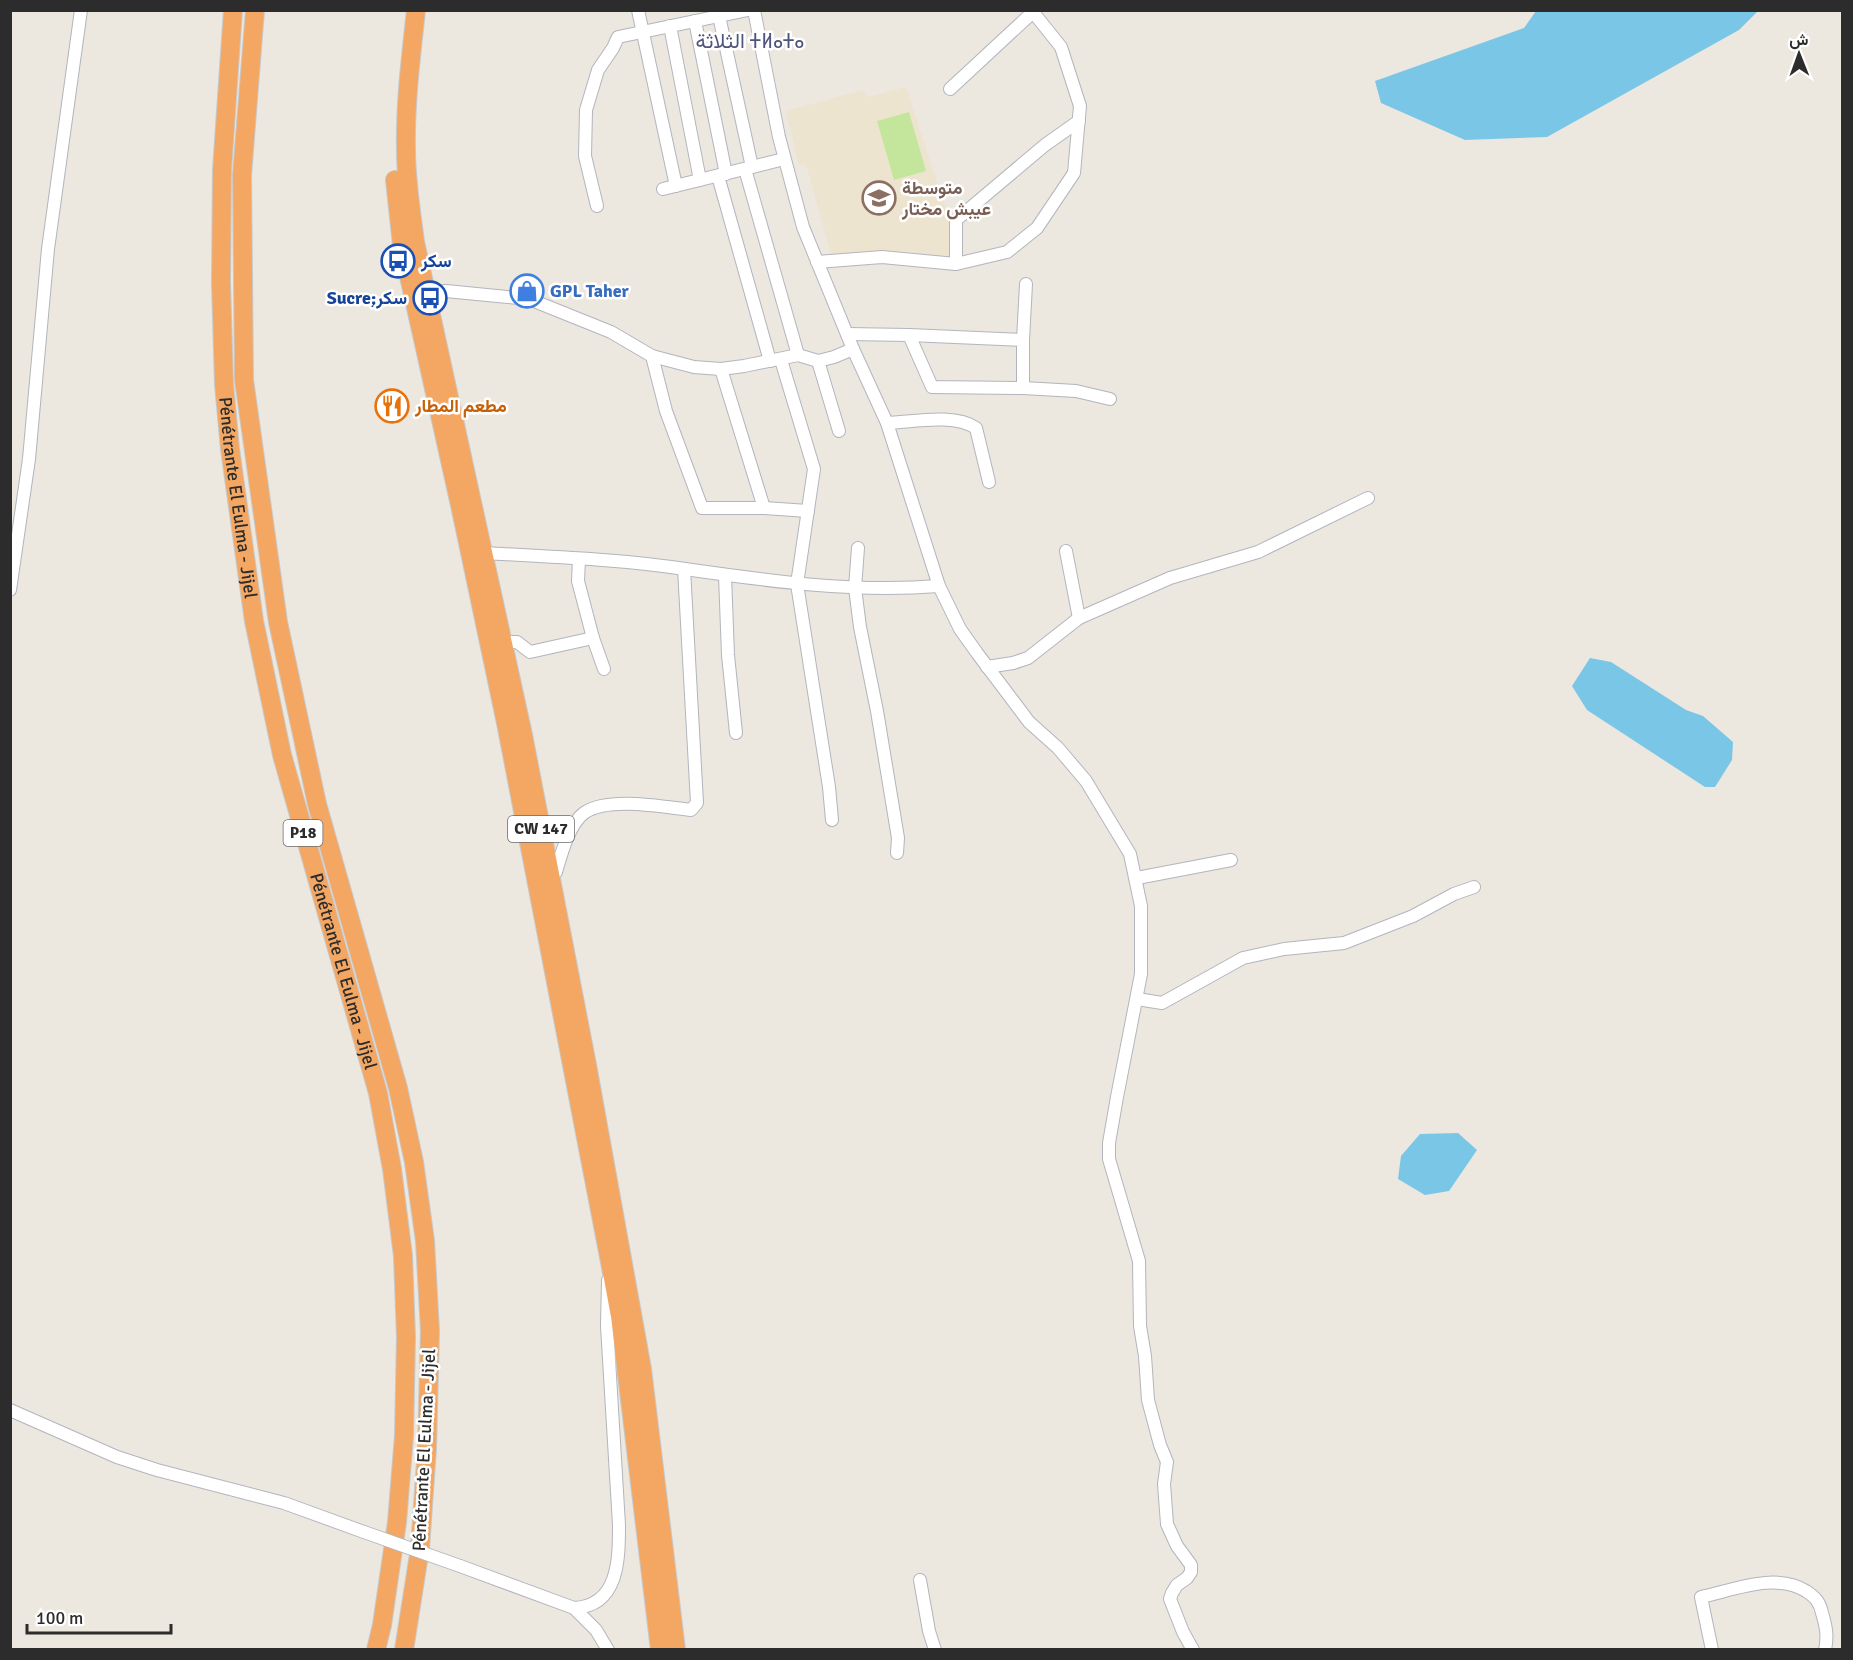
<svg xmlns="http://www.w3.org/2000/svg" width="1853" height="1660" font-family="Signika,Vazirmatn,'Noto Sans Tifinagh',sans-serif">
<rect width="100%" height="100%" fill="#ece7df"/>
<polygon fill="#ede4d0" points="906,87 953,231 952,256 920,258 915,251 831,254 806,164 799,165 786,111 862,90 868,97"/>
<polygon fill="#c4e69c" points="909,112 926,171 894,180 877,121"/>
<g fill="#7ac6e7">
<polygon points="1536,11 1536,10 1758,11 1739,30 1547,137 1465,140 1381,103 1375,81 1524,28"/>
<polygon points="1590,658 1611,662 1686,710 1703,716 1733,742 1732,760 1715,787 1705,787 1587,710 1572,686"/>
<polygon points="1458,1133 1477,1150 1449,1191 1425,1195 1398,1179 1401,1156 1420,1134"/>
</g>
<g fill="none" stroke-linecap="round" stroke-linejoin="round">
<defs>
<g id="minor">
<polyline points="638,10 676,186"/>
<polyline points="754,10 779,137 803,227 853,349 887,423 939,586 960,629 977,653 1029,722 1058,748 1086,781 1130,854 1141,906 1141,974 1117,1097 1109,1143 1109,1159 1139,1261 1140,1326 1145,1356 1148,1400 1160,1445 1167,1462 1164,1484 1167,1524 1177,1546 1191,1565 1191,1572 1187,1578 1177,1585 1172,1593 1170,1599 1183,1632 1193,1650"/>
<polyline points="719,16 752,167"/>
<polyline points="695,21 726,174"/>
<polyline points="670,26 700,180"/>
<polyline points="745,169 798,355"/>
<polyline points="718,176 770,361"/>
<polyline points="663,189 784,159"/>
<polyline points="597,206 585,156 586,110 598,70 613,48 618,37 748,10"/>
<polyline points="817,262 882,257 956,264 1007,252 1037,228 1074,173 1080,106 1061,47 1033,12 950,89"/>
<polyline points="956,264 956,220 1045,145 1079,121"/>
<polyline points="426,294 446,291 529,299 611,332 652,356 694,367 721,369 744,366 798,355 818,361 834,357 853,349"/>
<polyline points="847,334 909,335 1023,340 1023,388 932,387 909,335"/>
<polyline points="1023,340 1026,284"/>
<polyline points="652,356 666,411 702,508 764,508 808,511"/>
<polyline points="781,360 814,469 797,584 829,787 832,820"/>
<polyline points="818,361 839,431"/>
<polyline points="721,369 764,508"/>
<polyline points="1023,388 1076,391 1110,399"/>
<path d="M887,423C913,422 954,413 976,428L989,482"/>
<polyline points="858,548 855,588 860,627 877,711 898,838 897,853"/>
<polyline points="1066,551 1079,618"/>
<path d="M485,553C551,557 619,559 685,569C769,581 853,593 939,586"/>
<polyline points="579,559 578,581 593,638"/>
<polyline points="725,576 728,655 736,733"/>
<polyline points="10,590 29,459 48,249 81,10"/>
<polyline points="503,642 517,642 530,652 593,638 604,669"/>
<polyline points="987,667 1013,663 1028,658 1079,618 1170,578 1258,552 1368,498"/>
<path d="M550,875L556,872C561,855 569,824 584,813C608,796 664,807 691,810L697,803L684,569"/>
<polyline points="1137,878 1231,860"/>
<polyline points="1137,999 1162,1003 1243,958 1284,949 1344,943 1413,916 1454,894 1474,887"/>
<polyline points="10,1410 117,1457 157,1470 284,1503 364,1532"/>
<polyline points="460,1566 574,1608 596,1630 608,1650"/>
<polyline points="920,1580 929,1631 935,1650"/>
<path d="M574,1608C619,1606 619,1559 619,1525L607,1326L608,1280"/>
<path d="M1712,1650L1701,1597C1734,1590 1775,1572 1806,1591C1815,1597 1820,1602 1822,1613C1826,1626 1828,1636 1825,1650"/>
</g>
<g id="highway">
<path id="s1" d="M233,10L222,170L221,283L224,384L230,449L254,621L282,755L378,1093L392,1169L403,1256L406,1337L404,1436L397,1522L382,1625L376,1650"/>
<polyline points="255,10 242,175 244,380 278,622 317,804 398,1088 414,1162 425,1241 430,1331 427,1448 420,1548 404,1650"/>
<path d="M416,10C411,57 405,103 406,150C406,181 411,211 415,242L523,735L587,1065L642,1369L676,1650"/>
<polyline points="395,180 402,245 460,505 506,723 610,1262 620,1316 660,1650"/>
</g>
</defs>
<use href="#minor" stroke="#b3b5be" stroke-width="14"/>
<use href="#highway" stroke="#c8c8c8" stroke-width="20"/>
<use href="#minor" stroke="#fff" stroke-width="12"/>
<use href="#highway" stroke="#f4a763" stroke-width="18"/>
<defs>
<polyline id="minor-bridge" points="364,1532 460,1566"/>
</defs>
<use href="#minor-bridge" stroke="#b3b5be" stroke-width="14" stroke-linecap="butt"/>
<use href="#minor-bridge" stroke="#fff" stroke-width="12"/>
</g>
<defs>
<symbol id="school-ring" viewBox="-11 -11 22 22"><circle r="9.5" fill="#fff" stroke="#8d6e63" stroke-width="1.5"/><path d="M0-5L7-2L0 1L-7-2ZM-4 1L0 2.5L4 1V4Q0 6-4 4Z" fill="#8d6e63"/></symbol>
<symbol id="bus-ring" viewBox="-11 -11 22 22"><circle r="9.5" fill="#fff" stroke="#1a4fb4" stroke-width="1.5"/><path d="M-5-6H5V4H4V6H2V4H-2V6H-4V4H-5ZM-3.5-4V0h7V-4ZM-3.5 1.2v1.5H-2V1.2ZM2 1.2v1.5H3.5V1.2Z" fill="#1a4fb4"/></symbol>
<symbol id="shop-ring" viewBox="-11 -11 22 22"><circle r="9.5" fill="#fff" stroke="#3f7fe0" stroke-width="1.5"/><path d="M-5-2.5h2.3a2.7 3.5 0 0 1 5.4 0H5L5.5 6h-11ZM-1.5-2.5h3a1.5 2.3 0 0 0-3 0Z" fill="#3f7fe0"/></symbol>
<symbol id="restaurant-ring" viewBox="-11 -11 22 22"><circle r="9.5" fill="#fff" stroke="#e8710a" stroke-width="1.5"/><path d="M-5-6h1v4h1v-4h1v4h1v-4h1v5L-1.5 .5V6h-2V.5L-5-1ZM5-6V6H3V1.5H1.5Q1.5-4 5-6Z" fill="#e8710a"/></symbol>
</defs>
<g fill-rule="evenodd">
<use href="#school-ring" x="860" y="179" width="38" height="38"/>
<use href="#bus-ring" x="379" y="242" width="38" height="38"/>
<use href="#shop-ring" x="508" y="272" width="38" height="38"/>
<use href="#bus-ring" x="411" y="279" width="38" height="38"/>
<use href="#restaurant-ring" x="373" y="387" width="38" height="38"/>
</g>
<g text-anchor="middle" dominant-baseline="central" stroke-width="5" stroke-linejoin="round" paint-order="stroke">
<g fill="#fff" stroke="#6b6b6b" stroke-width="1.5">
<rect x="508" y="816" width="66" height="26" rx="4.5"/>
<rect x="283.5" y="820" width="39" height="26" rx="4.5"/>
</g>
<g font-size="16" font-weight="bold" fill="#2c2c2c">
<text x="541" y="829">CW 147</text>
<text x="303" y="833">P18</text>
</g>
<g font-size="18" font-weight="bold" fill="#785e54" stroke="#fff" text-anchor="start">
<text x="902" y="188">متوسطة<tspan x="902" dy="21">عيبش مختار</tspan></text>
</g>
<g font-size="18" font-weight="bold" fill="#164399" stroke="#fff" text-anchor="start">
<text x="421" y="261">سكر</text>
<text x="407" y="298" text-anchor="end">Sucre;سكر</text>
</g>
<g font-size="18" font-weight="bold" fill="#366cbe" stroke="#fff" text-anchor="start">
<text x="550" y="291">GPL Taher</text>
</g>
<g font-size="18" font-weight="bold" fill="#c56008" stroke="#fff" text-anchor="start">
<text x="415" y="406">مطعم المطار</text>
</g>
<g font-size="18" fill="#2c2c2c" stroke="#fff">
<text stroke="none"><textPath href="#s1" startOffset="489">Pénétrante El Eulma - Jijel</textPath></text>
<text stroke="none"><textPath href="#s1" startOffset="975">Pénétrante El Eulma - Jijel</textPath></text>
<text transform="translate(424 1450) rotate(-87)">Pénétrante El Eulma - Jijel</text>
</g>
<g font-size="21" fill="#4f557a" stroke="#fff">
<text x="750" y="41">الثلاثة ⵜⵍⴰⵜⴰ</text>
</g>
</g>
<rect width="1853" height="1660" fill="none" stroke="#2c2c2c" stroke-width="24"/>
<g transform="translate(1799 54) rotate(359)" stroke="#ffffff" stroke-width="4.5" paint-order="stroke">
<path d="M0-4.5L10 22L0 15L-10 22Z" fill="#2c2c2c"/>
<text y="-9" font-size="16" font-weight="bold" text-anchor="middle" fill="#2c2c2c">ش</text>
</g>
<path d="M27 1624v9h144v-9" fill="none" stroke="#2c2c2c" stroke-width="3"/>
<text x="36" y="1624" font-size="18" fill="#2c2c2c" stroke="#ffffff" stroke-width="4.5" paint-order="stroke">100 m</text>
</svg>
